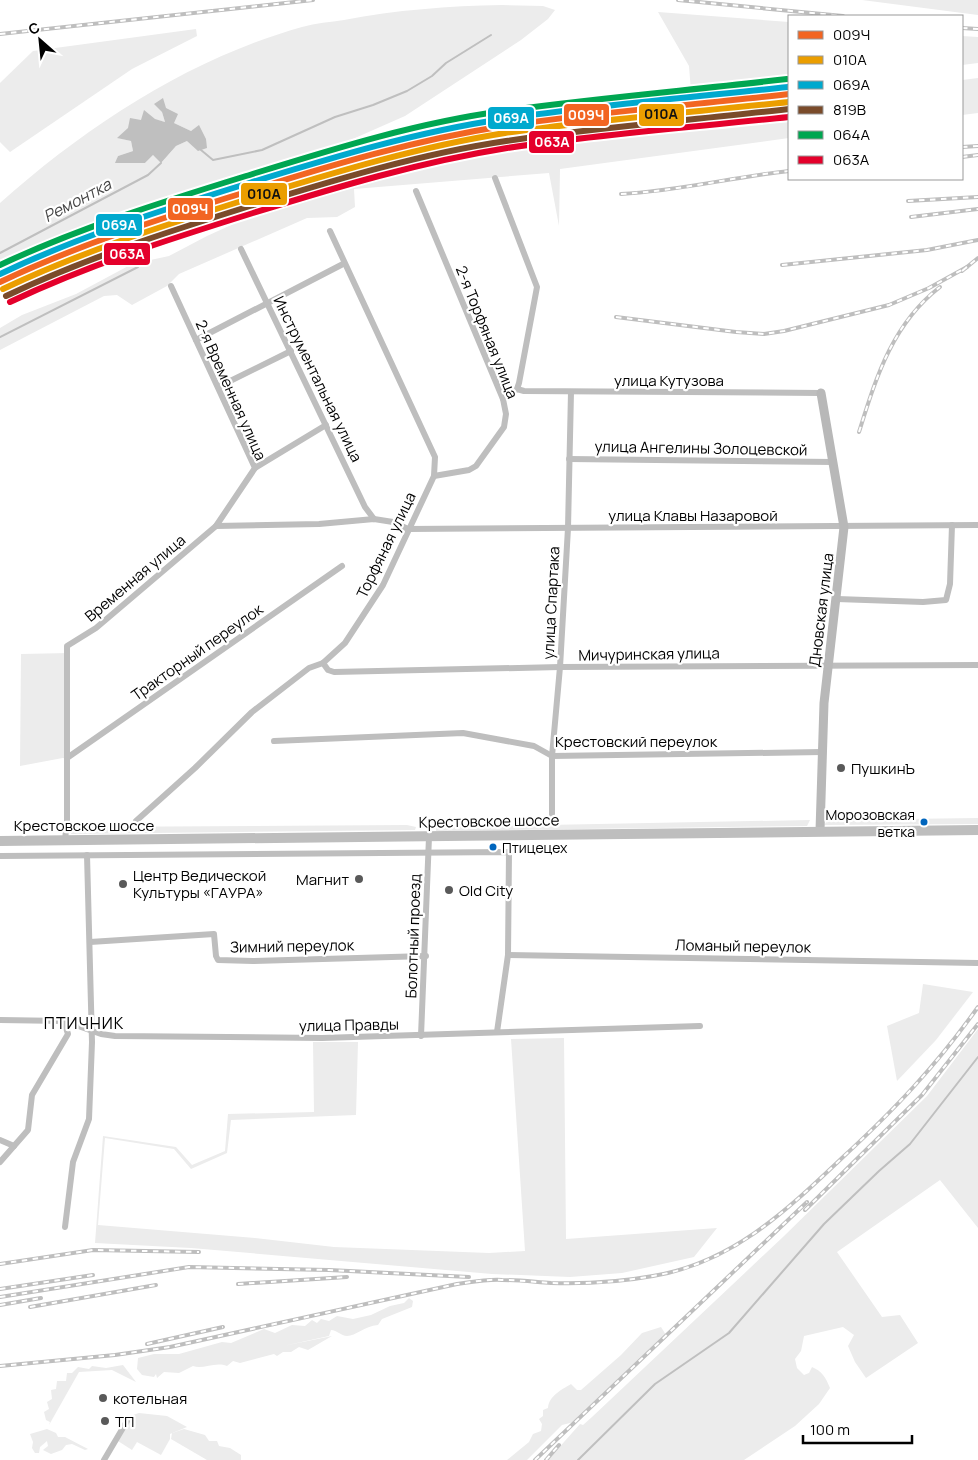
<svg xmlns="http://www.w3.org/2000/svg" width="978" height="1460" font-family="Manrope,sans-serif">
<rect width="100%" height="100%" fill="#fff"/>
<g fill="#ececec" fill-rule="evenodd">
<polygon points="862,0 978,0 978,15"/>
<path d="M502,5L543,6L555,10L548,19L521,40L405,116L346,142L286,165L73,236L0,268V203C88,125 189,59 302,27C316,23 330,22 344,20C396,10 448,6 502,5ZM162,112L174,123L191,131L199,126L187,141L176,146L162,162L153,155L145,163H116L118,156L133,151L131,141L118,138C132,124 145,116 165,122Z"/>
<polygon points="658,12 789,22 789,82 691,92 689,66"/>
<polygon points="196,29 197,36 132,69 10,152 0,142 0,83 33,51"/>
<polygon points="962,36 978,37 978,63 962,65"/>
<polygon points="978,78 978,113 962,115 962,80"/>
<polygon points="789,101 789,138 560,169 559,226 549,173 354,189 355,207 337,217 307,218 179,274 167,286 132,305 117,295 104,296 0,350 0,328 22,315 76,294 132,264 169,256 207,236 251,216 275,209 325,183 426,158 454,149 538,137 553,131"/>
<polygon points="69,653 68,757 20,766 21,654"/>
<polygon points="978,818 978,824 824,825 828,820"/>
<polygon points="810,820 807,826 436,831 436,827"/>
<polygon points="407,825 416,827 415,830 71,834 74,827"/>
<polygon points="923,984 973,992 936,1040 897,1081 887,1026 919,1013"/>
<path d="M978,1029V1228L940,1180L837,1252L882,1317L900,1315L918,1343L866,1378L855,1362L848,1346L854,1335L843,1327L804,1336L801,1351L795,1359L797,1368L804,1375L809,1373L812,1367C822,1371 826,1378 830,1388L819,1404L795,1426L744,1460H548L580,1424L583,1425L592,1417L784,1236L927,1096Z"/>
<polygon points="564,1038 566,1239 717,1228 694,1257 622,1273 570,1277 492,1274 191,1248 95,1243 103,1136 176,1147 192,1165 225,1151 228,1114 314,1112 313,1042 358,1042 356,1115 231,1120 227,1153 191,1169 174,1149 105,1138 98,1225 255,1238 334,1247 489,1253 525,1251 511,1039"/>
<path d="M409,1298L413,1301L412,1307L382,1319L378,1325C364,1326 356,1336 347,1336C341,1336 337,1330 331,1330L329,1336L283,1346L332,1336L308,1350L299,1347L291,1352H283L277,1356L274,1354L240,1363L233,1361L227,1366C215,1361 203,1370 193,1366L179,1373L164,1372L157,1378L156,1374L154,1377L142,1375L137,1369L138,1358L154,1354H179L222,1342L231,1343L264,1329L275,1333L292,1325L305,1326L312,1320L317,1323L321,1319L329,1321L337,1316L353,1319L371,1315L390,1306L404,1303Z"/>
<path d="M661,1327L666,1335L574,1422L562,1425L527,1460H507L529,1442L533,1434L541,1431L542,1424L539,1419L543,1416V1410L548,1408C549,1396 561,1390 571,1384L577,1390H581L621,1355L642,1333Z"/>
<polygon points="123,1365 136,1382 112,1370 79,1372 49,1425 50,1422 46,1420 44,1412 49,1409 47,1402 52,1399 51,1390 56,1389 57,1381 66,1381 67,1373 72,1373 78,1367 89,1369 92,1366 106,1368"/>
<polygon points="139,1413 167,1416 187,1427 170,1434 170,1439 161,1455 137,1442 132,1450 118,1441 133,1415"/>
<polygon points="47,1429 56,1433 58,1437 65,1437 88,1449 85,1450 72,1444 66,1445 62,1450 51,1454 43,1450 48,1446 47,1441 40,1447 39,1453 35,1453 32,1448 33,1442 30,1434"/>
<polygon points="184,1429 205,1435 209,1441 217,1441 219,1446 230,1448 241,1455 241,1460 207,1460 171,1439 172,1433"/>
</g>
<polygon fill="#bfbfbf" points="163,98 166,108 178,114 174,123 191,131 199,125 206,139 207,148 198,151 187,141 176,146 161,163 153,155 145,163 115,163 118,156 133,151 131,141 117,138 128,128 130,118 141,120 144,110 155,119 165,122 162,112 154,104"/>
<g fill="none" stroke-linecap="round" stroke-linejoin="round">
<g stroke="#bfbfbf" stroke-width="2">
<polyline points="201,150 213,160 262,150 335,117 373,105 407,91 432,76 446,63 491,35"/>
<polyline points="0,253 148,175 161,163"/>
<polyline points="0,337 138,267"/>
<polyline points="578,1460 655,1384 729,1333 824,1224 879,1171 910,1144 978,1057"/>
</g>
<g stroke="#bebebe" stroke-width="6">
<polyline points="495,178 537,287 519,383 517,389 503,399"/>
<polyline points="416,191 503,399 506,414 504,427 476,466 469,470 434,476"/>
<polyline points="241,249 365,507 374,519"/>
<polyline points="171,286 255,468 216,526"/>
<polyline points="196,340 343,264"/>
<polyline points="218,387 291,351"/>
<polyline points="517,389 524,391 821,393"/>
<polyline points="569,459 833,462"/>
<polyline points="255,468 326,425"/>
<polyline points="837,599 923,602 946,600 950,584 952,525"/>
<polyline points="323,663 328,670 334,672 560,667 978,665"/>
<polyline points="274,741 463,733 534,746 552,756 822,752"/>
<polyline points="67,758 342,566"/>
<polyline points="552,816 552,756 560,667 568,528 571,392"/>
<polyline points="136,821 195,768 252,712 309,668 323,663 345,643 383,585 434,476 435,457 330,231"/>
<polyline points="65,840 67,821 67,646 96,628 216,526 319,524 374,519 393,522 408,529 978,525"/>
<polyline points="0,856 509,852 508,955 497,1032"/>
<polyline points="90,942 214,934 216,956 218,960 253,961 426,956"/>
<polyline points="508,955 978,963"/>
<polyline points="0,1020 64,1021 101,1034 115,1036 322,1038 700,1026"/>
<polyline points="421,1036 429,837"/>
<polyline points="0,1140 14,1146"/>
<polyline points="0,1162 28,1130 32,1095 68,1034 64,1021"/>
<polyline points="65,1227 73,1162 89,1119 92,1042 87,855"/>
<polyline points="104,1460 127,1421"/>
</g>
<polyline stroke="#b8b8b8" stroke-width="9" points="820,831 824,703 844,527 821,393"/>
<polyline stroke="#bebebe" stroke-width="10" points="0,841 978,830"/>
<defs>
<g id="rail">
<polyline points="678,0 843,16"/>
<polyline points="962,28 978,29"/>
<polyline points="0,34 313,0"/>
<polyline points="962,147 978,146"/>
<polyline points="962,157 978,155"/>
<path d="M621,194C678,191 733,177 789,171"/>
<polyline points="908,201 978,197"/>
<polyline points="911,217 978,209"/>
<polyline points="782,265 927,250 978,240"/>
<polyline points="962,271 978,258"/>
<polyline points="616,317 736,332 764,334 784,331 889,305 929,288 967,267"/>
<path d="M859,432C876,378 892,324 940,287"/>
<polyline points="805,1210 922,1095 978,1024"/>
<polyline points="0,1264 93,1250 199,1252"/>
<polyline points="238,1284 347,1277"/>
<polyline points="0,1289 93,1275"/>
<polyline points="0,1297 189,1267 329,1270 469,1277"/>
<polyline points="0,1305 41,1298"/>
<polyline points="30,1307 156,1285"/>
<polyline points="147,1344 223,1327"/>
<path d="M0,1366L115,1355L170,1347L457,1284C472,1282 488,1279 502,1280C519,1280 535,1282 551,1283C585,1284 620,1282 653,1276C732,1263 786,1211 842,1158C895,1109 936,1066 978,1007"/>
<polyline points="535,1460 807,1202"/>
<polyline points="546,1460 559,1445"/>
</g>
</defs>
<use href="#rail" stroke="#bebebe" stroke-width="4"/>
<use href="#rail" stroke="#fff" stroke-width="2" stroke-dasharray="5.5" stroke-linecap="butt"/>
<defs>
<path id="rail-1" d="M0,282C80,244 162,218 246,192C331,165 415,140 504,126C597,112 695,105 789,94"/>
<path id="rail-2" d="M3,289C83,251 165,225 248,199C333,173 417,147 505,133C599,119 695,112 789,102"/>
<path id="rail-3" d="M0,274C80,236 162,210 246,184C331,158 415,132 503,119C598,105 693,97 788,87"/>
<path id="rail-4" d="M6,296C86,258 167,232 250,206C335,180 419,154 506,141C600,127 695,120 789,109"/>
<path id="rail-5" d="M0,265C79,228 162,202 246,176C330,150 415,123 503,111C597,98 693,90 787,79"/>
<path id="rail-6" d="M10,302C88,265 170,239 253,213C337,187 420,162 507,148C601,134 696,127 789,117"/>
</defs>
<use href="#rail-1" stroke="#fff" stroke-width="10"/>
<use href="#rail-2" stroke="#fff" stroke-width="10"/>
<use href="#rail-3" stroke="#fff" stroke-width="10"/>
<use href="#rail-4" stroke="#fff" stroke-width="10"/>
<use href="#rail-5" stroke="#fff" stroke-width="10"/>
<use href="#rail-6" stroke="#fff" stroke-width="10"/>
<use href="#rail-1" stroke="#f26522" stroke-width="6"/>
<use href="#rail-2" stroke="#eb9e00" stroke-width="6"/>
<use href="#rail-3" stroke="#00a9ce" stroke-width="6"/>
<use href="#rail-4" stroke="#7a4b2a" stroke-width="6"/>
<use href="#rail-5" stroke="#00a651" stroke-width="6"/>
<use href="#rail-6" stroke="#e4002b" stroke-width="6"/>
</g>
<g fill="#595959" stroke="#fff" stroke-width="2">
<circle cx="841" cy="768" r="5"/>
<circle cx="359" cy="879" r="5"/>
<circle cx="123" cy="884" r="5"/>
<circle cx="449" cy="890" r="5"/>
<circle cx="103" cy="1398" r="5"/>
<circle cx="105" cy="1421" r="5"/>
</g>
<g fill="#0065bd" stroke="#fff" stroke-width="2">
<circle cx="924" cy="822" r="4.5"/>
<circle cx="493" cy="847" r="4.5"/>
</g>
<g text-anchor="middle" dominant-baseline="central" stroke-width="4.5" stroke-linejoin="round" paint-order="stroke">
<g font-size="14" fill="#000" stroke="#fff" text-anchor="end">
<text x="915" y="814">Морозовская<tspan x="915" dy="17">ветка</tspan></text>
<text x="502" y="847" text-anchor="start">Птицецех</text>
</g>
<g font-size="15" fill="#000" stroke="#fff">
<text transform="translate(487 332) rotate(68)">2-я Торфяная улица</text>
<text transform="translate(318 379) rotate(64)">Инструментальная улица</text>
<text x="669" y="380">улица Кутузова</text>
<text transform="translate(231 390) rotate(66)">2-я Временная улица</text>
<text transform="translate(701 448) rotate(1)">улица Ангелины Золоцевской</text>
<text x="693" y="515">улица Клавы Назаровой</text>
<text transform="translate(386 545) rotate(-64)">Торфяная улица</text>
<text transform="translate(135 578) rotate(-40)">Временная улица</text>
<text transform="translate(551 603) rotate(-87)">улица Спартака</text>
<text transform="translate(821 610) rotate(-83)">Дновская улица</text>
<text transform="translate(197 652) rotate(-35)">Тракторный переулок</text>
<text transform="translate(649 654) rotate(-1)">Мичуринская улица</text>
<text x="636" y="741">Крестовский переулок</text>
<text transform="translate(489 821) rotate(-1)">Крестовское шоссе</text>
<text x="84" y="825">Крестовское шоссе</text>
<text transform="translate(413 936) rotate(-88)">Болотный проезд</text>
<text transform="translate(292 946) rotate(-1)">Зимний переулок</text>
<text transform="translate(743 946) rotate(1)">Ломаный переулок</text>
<text transform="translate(349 1025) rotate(-1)">улица Правды</text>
</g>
<g font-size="15" fill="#000" stroke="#fff" text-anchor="start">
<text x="851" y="768">ПушкинЪ</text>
<text x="133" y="875">Центр Ведической<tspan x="133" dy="17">Культуры «ГАУРА»</tspan></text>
<text x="349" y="879" text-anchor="end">Магнит</text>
<text x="459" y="890">Old City</text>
<text x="113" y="1398">котельная</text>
<text x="115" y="1421">ТП</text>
</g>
<g font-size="16" font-style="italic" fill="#444" stroke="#fff">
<text transform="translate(77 200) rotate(-28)">Ремонтка</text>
</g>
<g font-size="16" letter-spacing="1" fill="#000" stroke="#fff">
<text x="84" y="1023">ПТИЧНИК</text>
</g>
</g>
<g stroke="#fff" stroke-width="2">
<rect x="638" y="103" width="47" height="24" rx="5" fill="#eb9e00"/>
<rect x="563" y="103" width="47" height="24" rx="5" fill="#f26522"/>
<rect x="487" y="106" width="48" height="24" rx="5" fill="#00a9ce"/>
<rect x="528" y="130" width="47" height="24" rx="5" fill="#e4002b"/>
<rect x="240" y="182" width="48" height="24" rx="5" fill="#eb9e00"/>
<rect x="167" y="197" width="47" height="24" rx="5" fill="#f26522"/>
<rect x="95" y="213" width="48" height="24" rx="5" fill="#00a9ce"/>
<rect x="103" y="242" width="48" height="24" rx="5" fill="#e4002b"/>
</g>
<g font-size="14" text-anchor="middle" font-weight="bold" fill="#fff">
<text x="586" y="120">009Ч</text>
<text x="511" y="123">069А</text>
<text x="552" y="147">063А</text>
<text x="190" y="214">009Ч</text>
<text x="119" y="230">069А</text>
<text x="127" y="259">063А</text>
</g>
<g font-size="14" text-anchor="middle" font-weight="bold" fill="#111">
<text x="661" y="119">010А</text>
<text x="264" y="199">010А</text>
</g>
<rect x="788" y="15" width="175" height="165" fill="#ffffff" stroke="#999999"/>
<rect x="798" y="31" width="25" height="8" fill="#f26522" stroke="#999999"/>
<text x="833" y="40" font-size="15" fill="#000000">009Ч</text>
<rect x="798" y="56" width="25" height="8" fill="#eb9e00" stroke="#999999"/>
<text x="833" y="65" font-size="15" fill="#000000">010А</text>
<rect x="798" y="81" width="25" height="8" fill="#00a9ce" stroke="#999999"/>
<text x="833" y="90" font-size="15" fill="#000000">069А</text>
<rect x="798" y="106" width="25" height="8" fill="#7a4b2a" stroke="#999999"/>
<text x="833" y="115" font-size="15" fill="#000000">819В</text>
<rect x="798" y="131" width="25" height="8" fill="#00a651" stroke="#999999"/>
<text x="833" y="140" font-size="15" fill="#000000">064А</text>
<rect x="798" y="156" width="25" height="8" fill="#e4002b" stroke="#999999"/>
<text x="833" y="165" font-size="15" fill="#000000">063А</text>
<g transform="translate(40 40) rotate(333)" stroke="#ffffff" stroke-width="4" paint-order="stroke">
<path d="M0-4L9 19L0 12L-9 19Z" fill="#000000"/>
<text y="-8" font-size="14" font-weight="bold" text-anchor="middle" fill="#000000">С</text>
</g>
<path d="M803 1435v8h109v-8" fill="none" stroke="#000000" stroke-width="2.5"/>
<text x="810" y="1435" font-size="15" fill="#000000" stroke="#ffffff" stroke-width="4" paint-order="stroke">100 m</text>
</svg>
